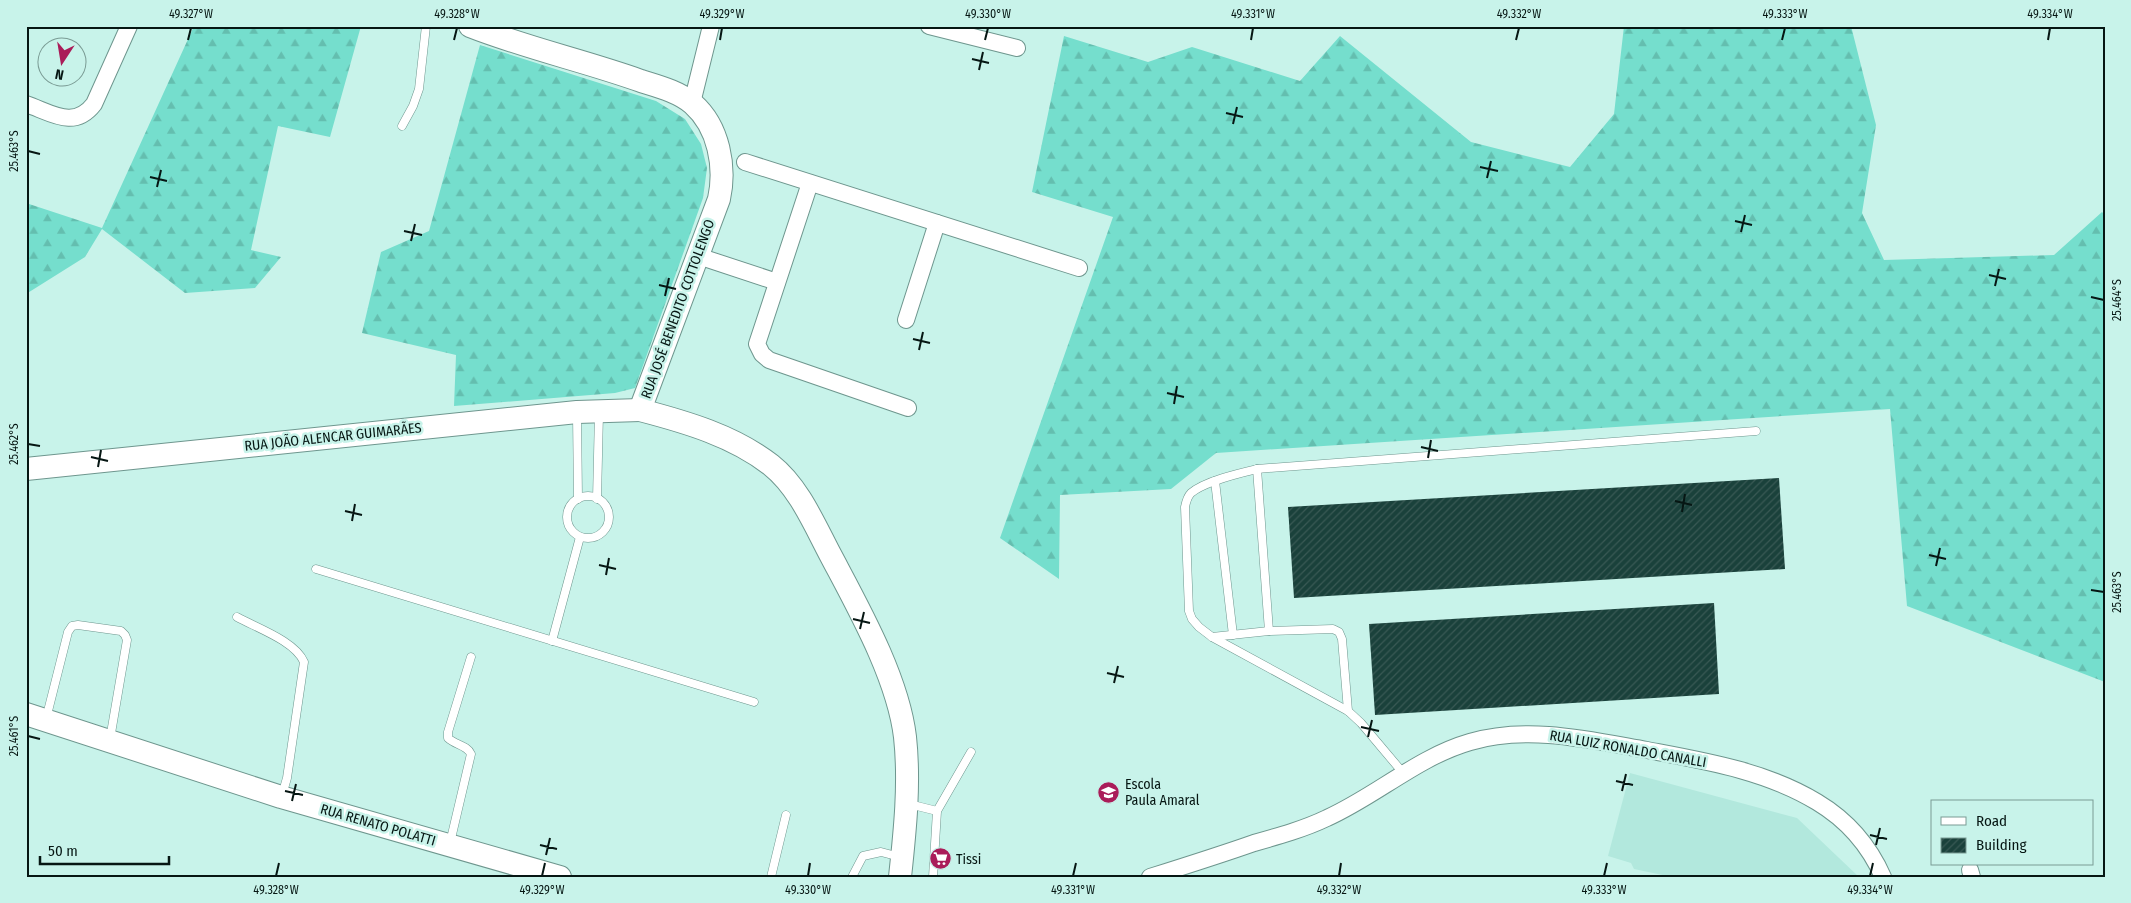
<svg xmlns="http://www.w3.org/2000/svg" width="2131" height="903" font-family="'Fira Sans Condensed',sans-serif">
<defs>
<pattern id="forest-firs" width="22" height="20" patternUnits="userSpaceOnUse" patternTransform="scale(1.25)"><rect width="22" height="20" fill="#75decd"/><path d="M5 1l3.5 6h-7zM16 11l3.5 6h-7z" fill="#64beaf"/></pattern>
<pattern id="building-hatch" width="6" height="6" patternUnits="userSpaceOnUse" patternTransform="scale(1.25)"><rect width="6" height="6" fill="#1a413b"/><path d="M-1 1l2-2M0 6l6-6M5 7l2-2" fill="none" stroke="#395954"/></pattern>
</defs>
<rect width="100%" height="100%" fill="#c8f3ea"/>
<polygon fill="#b2e8dd" points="1630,773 1797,818 1859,877 1672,877 1634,869 1631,863 1608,856"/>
<g fill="url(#forest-firs)">
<polygon points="194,26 361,26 330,137 278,126 251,250 281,257 255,288 185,293 102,229 85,257 26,294 26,203 102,228"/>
<polygon points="1624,26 1851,26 1876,125 1862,213 1884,260 2054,255 2102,212 2105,215 2105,682 1907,606 1890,409 1216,453 1171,489 1060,495 1059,579 1000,538 1113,217 1032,192 1064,36 1148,62 1192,47 1300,81 1340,36 1471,142 1570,167 1614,114"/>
<polygon points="480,45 656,101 685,119 701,144 707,168 703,198 635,388 615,393 454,406 456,355 362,333 381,252 429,231"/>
</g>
<g fill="url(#building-hatch)">
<polygon points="1779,478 1785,569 1294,598 1288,507"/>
<polygon points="1714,603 1719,694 1375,715 1369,624"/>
</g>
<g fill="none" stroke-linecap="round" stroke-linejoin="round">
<defs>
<g id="service">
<polyline points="402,126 413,106 419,89 426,26"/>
<polyline points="577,414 578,499"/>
<polyline points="1257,469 1269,631"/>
<polyline points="1215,481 1233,635"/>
<circle cx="588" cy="517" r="21"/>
<polyline points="597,499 599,413"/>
<polyline points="316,569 754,702"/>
<path d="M237,617C257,628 295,641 304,662L287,778L282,795"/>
<polyline points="1212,637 1269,631 1333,629 1339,632 1342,639 1348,711"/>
<polyline points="552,641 580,537"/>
<polyline points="46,719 68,632 72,626 78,625 121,631 125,635 127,640 110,739"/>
<path d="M1404,774L1361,723L1348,711L1212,637L1199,627L1192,619L1189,611L1185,507C1186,502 1187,497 1191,493C1205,481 1240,473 1257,469L1756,431"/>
<polyline points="909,804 937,811"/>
<path d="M450,843L471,754C467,745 455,745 448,738V732L471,657"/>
<polyline points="771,877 786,815"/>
<polyline points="852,877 863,856 881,852 900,857"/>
<polyline points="933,877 937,811 971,752"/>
</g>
<g id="minor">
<polyline points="929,26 1017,48"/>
<polyline points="692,103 711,26"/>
<path d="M26,104C52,113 74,130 94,104L129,26"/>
<polyline points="745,162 1079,268"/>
<polyline points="810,183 757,344 762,354 769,360 908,408"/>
<polyline points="698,256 777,282"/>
<polyline points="906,320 937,223"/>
<polyline points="1970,870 1972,877"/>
<path d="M1150,877C1185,866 1220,855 1254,843C1279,836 1304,829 1327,818C1376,796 1418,757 1470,742C1528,725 1590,740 1647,750C1705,761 1766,771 1817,802C1847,820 1869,845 1883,877"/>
</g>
<g id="secondary">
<path d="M470,26C526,48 585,61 641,81C657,86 680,92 693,104C719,127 726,167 719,199L640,410C686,422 734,436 771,465C799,487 815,526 831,556C859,609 898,678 905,737C910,783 905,831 900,877"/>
<polyline points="26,469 577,412 640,410"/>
<polyline points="26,714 281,797 560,877"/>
</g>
</defs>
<use href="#service" stroke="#6e968e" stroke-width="9"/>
<use href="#minor" stroke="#6e968e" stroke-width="18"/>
<use href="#secondary" stroke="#6e968e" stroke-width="24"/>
<use href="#service" stroke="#fff" stroke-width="8"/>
<use href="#minor" stroke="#fff" stroke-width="16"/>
<use href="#secondary" stroke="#fff" stroke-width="22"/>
</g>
<path fill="none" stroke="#061613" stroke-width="2" d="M188,40L191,28M454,40L457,28M720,40L722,28M985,40L988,28M1251,40L1253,28M1516,40L1519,28M1782,40L1785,28M2048,40L2050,28M972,59L989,63M979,70L983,52M1226,113L1243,117M1233,124L1237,107M28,151L40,154M1480,167L1498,171M150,177L167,181M1487,178L1491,161M157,187L161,170M1735,221L1752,225M404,231L422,235M1741,232L1745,215M411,241L415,224M1989,275L2006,279M659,285L676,289M1995,286L1999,269M665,296L669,278M2091,297L2104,300M913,339L930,343M919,350L923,332M1167,393L1184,397M1174,404L1177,386M28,444L40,446M1421,447L1438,451M91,457L108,461M1428,458L1431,440M98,467L101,450M1675,501L1692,505M345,511L362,515M1682,512L1685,494M352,521L355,504M1929,555L1946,559M599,565L616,569M1936,566L1940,548M606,575L609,558M2091,590L2104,592M853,619L870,623M860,629L864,612M1107,673L1124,677M1114,683L1118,666M1361,727L1379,731M28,736L40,739M1368,737L1372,720M1616,781L1633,785M285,791L303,795M1622,791L1626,774M292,801L296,784M1870,835L1887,839M540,845L557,849M1876,845L1880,828M546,855L550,838M276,876L279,863M542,876L545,863M808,876L810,863M1073,876L1076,863M1339,876L1341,863M1604,876L1607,863M1870,876L1873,863"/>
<defs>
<symbol id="school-disc" viewBox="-11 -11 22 22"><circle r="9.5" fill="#aa1c59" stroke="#c8f3ea"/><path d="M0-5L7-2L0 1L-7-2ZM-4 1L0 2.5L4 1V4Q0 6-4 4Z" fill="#fff"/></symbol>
<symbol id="supermarket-disc" viewBox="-11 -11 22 22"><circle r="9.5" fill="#aa1c59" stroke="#c8f3ea"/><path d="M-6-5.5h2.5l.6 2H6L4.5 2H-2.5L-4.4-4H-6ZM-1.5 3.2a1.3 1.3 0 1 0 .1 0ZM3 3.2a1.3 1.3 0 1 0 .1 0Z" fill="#fff"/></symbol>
</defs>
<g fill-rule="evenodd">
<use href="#school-disc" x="1096" y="780" width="25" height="25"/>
<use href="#supermarket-disc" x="928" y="846" width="25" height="25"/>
</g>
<g text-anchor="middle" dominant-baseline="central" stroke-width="5" stroke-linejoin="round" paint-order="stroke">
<g font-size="14" fill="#061613" stroke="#c8f3ea">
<text transform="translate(678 309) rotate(-70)">RUA JOSÉ BENEDITO COTTOLENGO</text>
<text transform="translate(333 437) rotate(-6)">RUA JOÃO ALENCAR GUIMARÃES</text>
<text transform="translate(1628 749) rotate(10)">RUA LUIZ RONALDO CANALLI</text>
<text transform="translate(378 825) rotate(16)">RUA RENATO POLATTI</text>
</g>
<g font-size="14" fill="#061613" stroke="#c8f3ea" text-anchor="start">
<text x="1125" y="784">Escola<tspan x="1125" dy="16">Paula Amaral</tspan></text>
<text x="956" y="859">Tissi</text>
</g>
</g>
<rect width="2131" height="903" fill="none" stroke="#c8f3ea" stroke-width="55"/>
<rect x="1931" y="800" width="162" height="65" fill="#c8f3ea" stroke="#7a9b94"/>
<rect x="1941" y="817" width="25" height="8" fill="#ffffff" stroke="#7a9b94"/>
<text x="1976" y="826" font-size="15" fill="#061613">Road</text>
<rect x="1941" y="838" width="25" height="15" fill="url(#building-hatch)" stroke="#7a9b94"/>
<text x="1976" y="850" font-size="15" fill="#061613">Building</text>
<g transform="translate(62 62) rotate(192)"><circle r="24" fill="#c8f3ea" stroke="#7a9b94"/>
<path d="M0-4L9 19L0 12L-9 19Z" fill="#aa1c59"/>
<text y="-8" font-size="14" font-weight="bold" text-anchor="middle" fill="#061613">N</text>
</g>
<path d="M40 856v8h129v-8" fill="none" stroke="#061613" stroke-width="2.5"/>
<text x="48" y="856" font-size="15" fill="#061613" stroke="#c8f3ea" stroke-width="4" paint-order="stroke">50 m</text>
<rect x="28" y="28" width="2076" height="848" fill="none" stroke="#061613" stroke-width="2"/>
<g font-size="12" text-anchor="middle" fill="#061613">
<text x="191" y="18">49.327°W</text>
<text x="457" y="18">49.328°W</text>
<text x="722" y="18">49.329°W</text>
<text x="988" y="18">49.330°W</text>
<text x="1253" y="18">49.331°W</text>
<text x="1519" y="18">49.332°W</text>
<text x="1785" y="18">49.333°W</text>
<text x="2050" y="18">49.334°W</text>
<text transform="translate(14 151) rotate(-90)" y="4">25.463°S</text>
<text transform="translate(2117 300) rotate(-90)" y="4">25.464°S</text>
<text transform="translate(14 444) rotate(-90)" y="4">25.462°S</text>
<text transform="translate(2117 592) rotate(-90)" y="4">25.463°S</text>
<text transform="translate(14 736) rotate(-90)" y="4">25.461°S</text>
<text x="276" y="894">49.328°W</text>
<text x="542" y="894">49.329°W</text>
<text x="808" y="894">49.330°W</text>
<text x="1073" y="894">49.331°W</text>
<text x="1339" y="894">49.332°W</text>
<text x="1604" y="894">49.333°W</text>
<text x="1870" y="894">49.334°W</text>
</g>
</svg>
